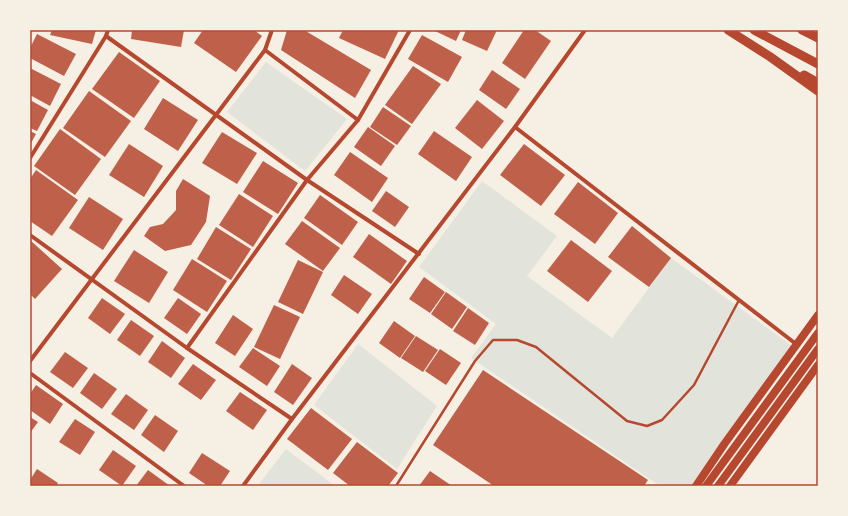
<svg xmlns="http://www.w3.org/2000/svg" width="848" height="516" font-family="'Asap Condensed',sans-serif">
<rect width="100%" height="100%" fill="#f6efe4"/>
<g fill="#e2e4dc">
<polygon points="266,62 347,119 305,171 227,112"/>
<polygon points="482,181 557,236 527,276 612,338 671,258 795,348 694,486 660,486 471,358 496,324 419,267"/>
<polygon points="358,344 437,406 397,469 314,405"/>
<polygon points="286,449 335,486 261,486 259,484"/>
</g>
<g fill="#bf614a">
<polygon points="52,30 96,30 92,44 50,35"/>
<polygon points="132,30 184,30 181,47 131,39"/>
<polygon points="203,30 254,30 262,36 236,72 194,43"/>
<polygon points="287,30 304,30 371,70 355,98 281,50"/>
<polygon points="343,30 399,30 385,59 339,38"/>
<polygon points="433,30 461,30 456,41"/>
<polygon points="466,30 497,30 487,51 462,40"/>
<polygon points="524,30 535,30 551,41 525,79 502,63"/>
<polygon points="37,34 76,54 64,76 30,58 30,48"/>
<polygon points="422,35 462,57 448,82 408,59"/>
<polygon points="119,52 160,81 134,118 92,89"/>
<polygon points="413,66 441,84 412,124 385,105"/>
<polygon points="30,68 61,84 50,106 30,95"/>
<polygon points="492,70 520,89 506,109 479,90"/>
<polygon points="89,91 131,121 105,157 63,128"/>
<polygon points="163,98 198,120 178,151 144,129"/>
<polygon points="30,100 48,110 37,131 30,128"/>
<polygon points="477,100 504,121 482,149 455,128"/>
<polygon points="383,107 411,126 397,145 370,127"/>
<polygon points="368,127 395,146 381,166 354,147"/>
<polygon points="60,129 101,159 75,195 34,166"/>
<polygon points="30,131 36,134 30,145"/>
<polygon points="434,131 472,157 456,181 418,154"/>
<polygon points="222,132 257,153 237,184 202,163"/>
<polygon points="129,144 163,166 144,197 109,175"/>
<polygon points="524,144 565,175 541,206 500,175"/>
<polygon points="350,152 388,178 372,202 334,175"/>
<polygon points="263,161 298,183 278,214 243,192"/>
<polygon points="36,170 78,200 52,236 30,221 30,179"/>
<polygon points="183,179 210,196 206,222 191,245 165,251 144,236 150,227 163,224 176,210 176,191"/>
<polygon points="578,182 618,213 595,244 554,214"/>
<polygon points="386,191 409,207 395,227 372,211"/>
<polygon points="239,194 273,216 253,247 219,225"/>
<polygon points="320,195 358,222 342,245 304,218"/>
<polygon points="89,197 123,219 103,250 69,228"/>
<polygon points="302,221 340,248 323,271 285,244"/>
<polygon points="632,226 671,258 649,287 608,257"/>
<polygon points="216,227 251,249 231,280 197,259"/>
<polygon points="369,234 407,261 391,284 353,257"/>
<polygon points="30,240 62,269 35,299 30,294"/>
<polygon points="571,240 612,271 588,302 547,271"/>
<polygon points="134,250 168,272 149,303 114,281"/>
<polygon points="192,259 227,281 207,312 173,290"/>
<polygon points="298,260 323,272 303,314 278,302"/>
<polygon points="344,275 372,294 358,314 331,295"/>
<polygon points="424,277 445,292 430,313 409,299"/>
<polygon points="446,292 467,307 452,329 431,314"/>
<polygon points="102,298 125,314 110,334 88,318"/>
<polygon points="178,298 201,314 187,334 164,318"/>
<polygon points="274,305 300,317 280,359 254,347"/>
<polygon points="468,308 489,323 475,345 453,331"/>
<polygon points="233,315 253,329 235,356 215,343"/>
<polygon points="131,320 154,336 140,356 117,340"/>
<polygon points="394,321 415,336 400,358 379,343"/>
<polygon points="416,336 438,350 423,372 401,358"/>
<polygon points="162,341 185,358 171,378 148,362"/>
<polygon points="253,348 280,366 267,386 239,367"/>
<polygon points="440,349 461,363 446,385 425,371"/>
<polygon points="65,352 88,368 73,388 50,372"/>
<polygon points="193,364 216,380 201,400 178,384"/>
<polygon points="292,364 312,378 293,405 274,392"/>
<polygon points="483,370 648,480 644,486 494,486 433,445"/>
<polygon points="94,373 117,389 102,409 80,393"/>
<polygon points="36,385 63,404 50,424 30,410 30,394"/>
<polygon points="240,392 267,410 253,430 226,411"/>
<polygon points="126,394 148,410 134,430 111,414"/>
<polygon points="311,408 352,439 328,470 287,439"/>
<polygon points="155,415 178,431 164,452 141,435"/>
<polygon points="30,417 38,422 30,433"/>
<polygon points="75,419 95,432 80,455 59,442"/>
<polygon points="357,442 398,473 388,486 350,486 333,473"/>
<polygon points="113,450 136,466 122,486 99,470"/>
<polygon points="202,453 230,471 220,486 208,486 189,473"/>
<polygon points="37,469 58,483 56,486 30,486 30,480"/>
<polygon points="148,470 170,486 136,486"/>
<polygon points="430,471 452,486 419,486"/>
</g>
<g fill="none" stroke-linecap="round" stroke-linejoin="round">
<polyline stroke="#b5482f" stroke-width="2.5" points="396,486 475,361 493,340 517,340 536,347 627,421 647,426 662,420 694,385 739,300"/>
<g stroke="#b5482f" stroke-width="4">
<polyline points="106,36 307,180 419,254"/>
<polyline points="265,50 358,120"/>
<polyline points="515,127 796,344"/>
<polyline points="30,158 106,36 108,30"/>
<polyline points="30,235 187,348 292,419"/>
<polyline points="187,348 307,180 358,120 410,30"/>
<polyline points="30,361 265,50 272,30"/>
<polyline points="30,373 184,486"/>
<polyline points="243,486 292,419 515,127 585,30"/>
</g>
<g stroke="#b5482f" stroke-width="8">
<polyline points="696,486 725,443 818,315"/>
<polyline points="706,486 818,333"/>
<polyline points="718,486 818,349"/>
<polyline points="730,486 818,365"/>
</g>
<g stroke="#b5482f" stroke-width="9">
<polyline points="728,30 769,56 818,91"/>
<polyline points="754,30 818,64"/>
<polyline points="802,30 818,38"/>
<polyline points="804,75 818,83"/>
</g>
</g>
<rect width="848" height="516" fill="none" stroke="#f6efe4" stroke-width="62"/>
<rect x="31" y="31" width="786" height="454" fill="none" stroke="#b5482f" stroke-width="1.5"/>
</svg>
